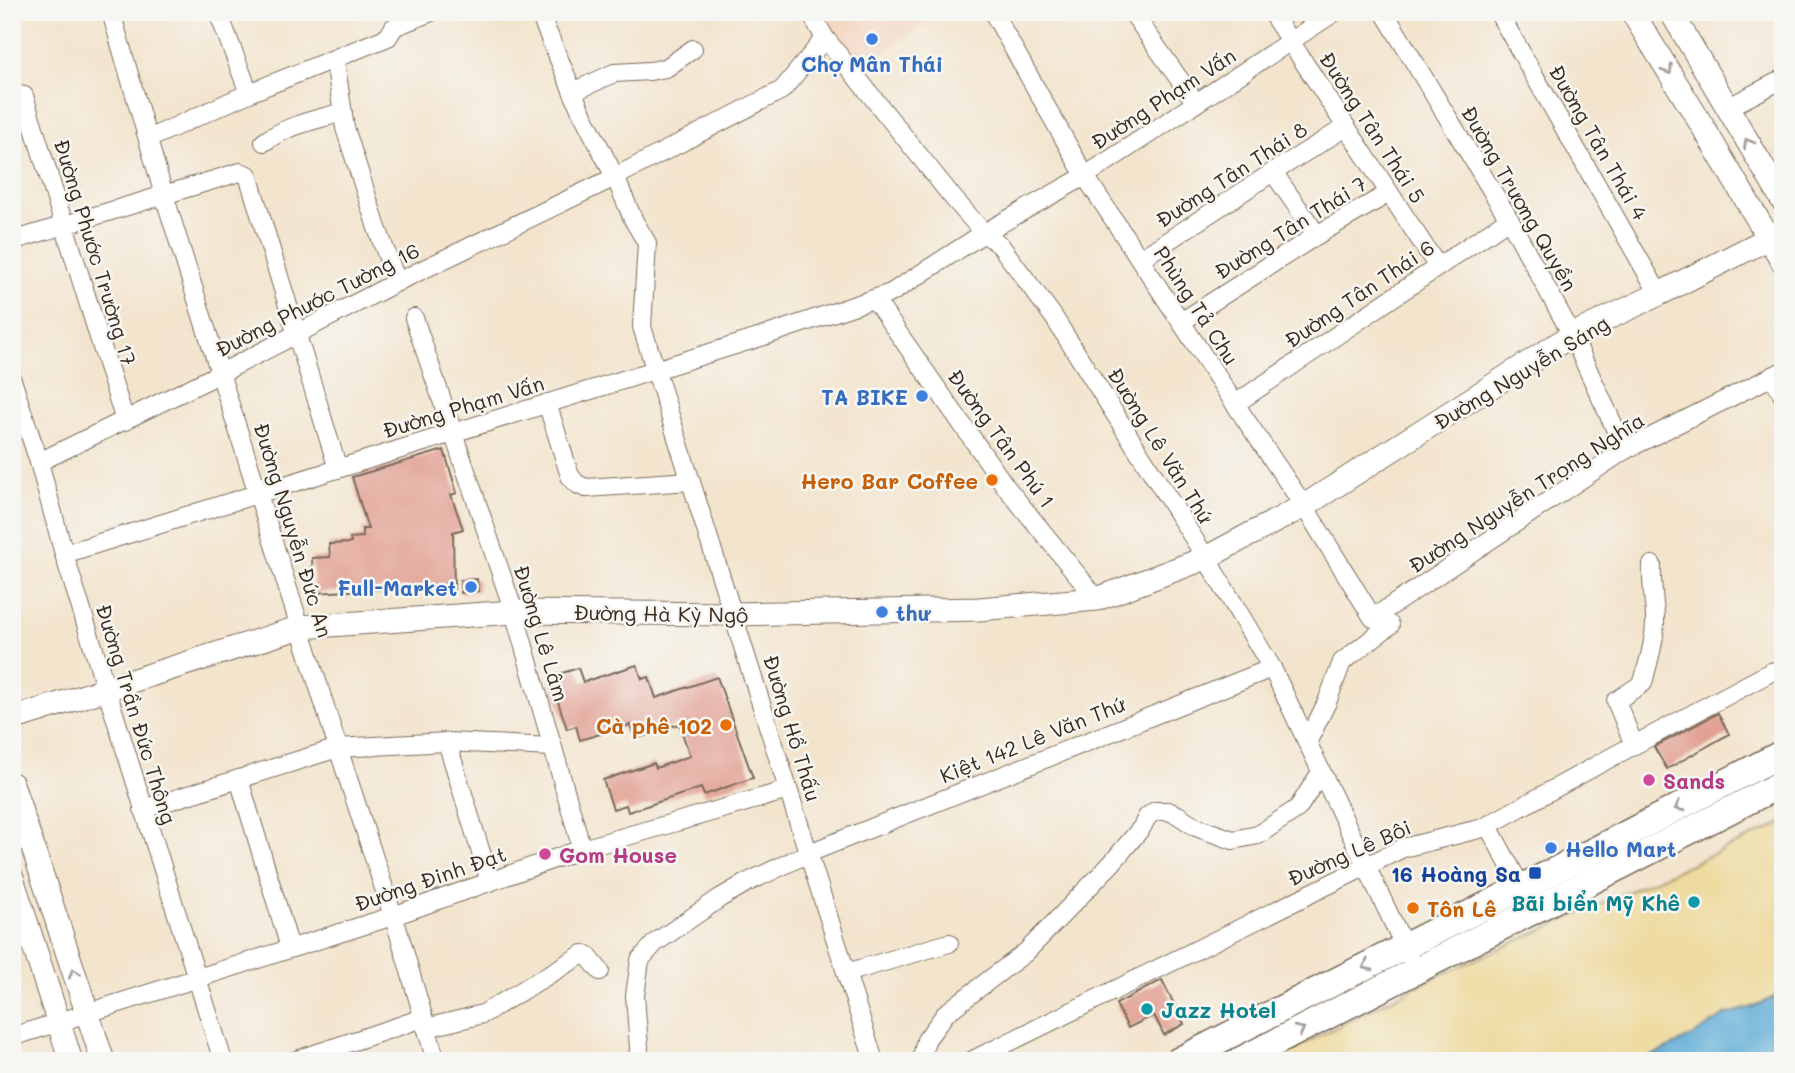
<svg xmlns="http://www.w3.org/2000/svg" width="1795" height="1073" font-family="Mali,sans-serif">
<rect width="100%" height="100%" fill="#f6f6f2"/>
<filter id="ink" filterUnits="userSpaceOnUse"><feTurbulence type="fractalNoise" baseFrequency=".0143" numOctaves="2"/><feDisplacementMap in="SourceGraphic" scale="14" xChannelSelector="R" yChannelSelector="G"/><feConvolveMatrix kernelMatrix="1 2 1 2 8 2 1 2 1" color-interpolation-filters="sRGB"/></filter>
<filter id="wash" filterUnits="userSpaceOnUse"><feTurbulence type="fractalNoise" baseFrequency=".00686" numOctaves="4" result="noise"/><feDisplacementMap in="SourceGraphic" scale="28" xChannelSelector="R" yChannelSelector="G"/><feGaussianBlur stdDeviation="1.57" result="paint"/><feColorMatrix in="noise" values="0 0 0 0 0 0 0 0 0 0 0 0 0 0 0 0 0 1.4 0 .05"/><feComposite in="paint" operator="in"/></filter>
<g filter="url(#wash)">
<rect width="100%" height="100%" fill="#f3e4cd"/>
<polygon fill="#f3d4bf" points="821,12 944,12 862,66"/>
<polygon fill="#eeda9e" stroke="#94825e" stroke-width="2" points="1783,823 1783,993 1750,1008 1725,1015 1691,1037 1641,1061 1270,1061 1427,981"/>
<polygon fill="#5dabd6" stroke="#4c6a7a" stroke-width="2" points="1783,994 1783,1061 1641,1061 1691,1037 1725,1015 1750,1008"/>
<g id="blocks">
<g fill="#e19d8f">
<polygon points="444,450 457,493 451,495 463,529 453,532 454,590 403,590 403,588 314,593 312,558 330,557 329,544 351,543 350,538 363,537 362,529 368,529 352,477"/>
<polygon points="477,579 478,591 461,593 460,580"/>
<polygon points="637,665 642,679 649,677 656,698 717,677 753,778 704,795 701,788 628,812 626,805 613,809 603,780 654,763 656,768 690,756 679,724 635,739 630,725 580,740 576,726 567,729 550,677 578,668 583,682"/>
<polygon points="1718,713 1729,734 1667,769 1654,747"/>
<polygon points="1162,980 1184,1024 1164,1035 1154,1015 1128,1028 1116,1004"/>
</g>
</g>
</g>
<g filter="url(#ink)">
<use href="#blocks" fill-opacity="0" stroke="#7b6b5b" stroke-width="2"/>
<g fill="none" stroke-linecap="round" stroke-linejoin="round">
<defs>
<g id="minor">
<polyline points="111,12 164,195 338,748 400,937 436,1061"/>
<polyline points="218,12 249,93"/>
<polyline points="539,12 580,109 615,177 634,221 647,243 642,327 874,1061"/>
<polyline points="810,12 825,38 954,199 984,233 1000,245 1053,316 1206,558 1272,668 1409,956"/>
<polyline points="993,12 1085,176 1235,404 1304,506 1373,618 1625,450 1783,371"/>
<polyline points="1132,12 1196,103"/>
<polyline points="1271,12 1438,267"/>
<polyline points="1384,12 1509,219 1572,335 1625,450"/>
<polyline points="1498,12 1659,294"/>
<polyline points="335,60 345,128 377,228 397,282"/>
<polyline points="573,92 614,73 650,71 666,68 693,49"/>
<polyline points="12,93 24,96 125,421"/>
<polyline points="1727,108 1783,79"/>
<polyline points="148,139 249,93 388,37 394,27 431,12"/>
<path d="M264,142C288,125 315,120 343,112"/>
<polyline points="1273,172 1317,235"/>
<polyline points="12,241 240,172 248,175 338,469"/>
<polyline points="1140,259 1273,172 1346,127"/>
<polyline points="875,300 1006,487 1097,599"/>
<polyline points="414,318 514,612 582,849"/>
<polyline points="1181,322 1317,235 1389,193"/>
<polyline points="1773,376 1783,396"/>
<polyline points="12,380 39,462 64,554 223,1061"/>
<polyline points="547,403 570,476 577,484 586,488 691,481"/>
<polyline points="1235,404 1509,219"/>
<polyline points="39,462 221,373 397,282 615,177 782,90 825,38"/>
<polyline points="64,554 761,337 891,293 984,233 1085,176 1335,12"/>
<polyline points="447,742 490,882"/>
<polyline points="1307,743 1327,702 1342,662 1390,625"/>
<path d="M1634,745L1616,701L1643,683C1648,662 1656,639 1655,616C1654,599 1651,582 1652,565"/>
<polyline points="239,779 290,948"/>
<polyline points="143,809 338,748 447,742 552,747"/>
<polyline points="1488,826 1521,887"/>
<polyline points="846,973 949,943"/>
<polyline points="426,1028 483,1014 583,954 587,955 600,971"/>
<polyline points="12,1037 393,916 582,849 788,790"/>
<polyline points="294,1061 423,1018"/>
<polyline points="638,1061 639,1047 635,996 640,960 655,943 720,898 746,883 809,853 1272,668"/>
<polyline points="921,1061 926,1040 946,1013 1026,952 1112,863 1142,827 1147,817 1155,811 1168,811 1178,815 1196,827 1233,840 1258,835 1298,808 1321,772"/>
<polyline points="971,1061 1403,848 1483,828 1610,758 1771,672 1783,669"/>
</g>
<g id="tertiary">
<polyline points="1632,12 1700,122 1783,262"/>
<polyline points="1671,12 1783,201"/>
<polyline points="12,719 301,627 514,612 733,614 979,609 1097,599 1206,558 1228,546 1304,506 1572,335 1659,294 1783,231"/>
<polyline points="12,784 103,1061"/>
<polyline points="12,878 71,1061"/>
</g>
<g id="secondary">
<polyline points="1178,1061 1576,860 1783,753"/>
<polyline points="1239,1061 1783,783"/>
</g>
</defs>
<use href="#minor" stroke="#7b6b5b" stroke-width="20"/>
<use href="#tertiary" stroke="#7b6b5b" stroke-width="25"/>
<use href="#secondary" stroke="#7b6b5b" stroke-width="29"/>
<use href="#minor" stroke="#fff" stroke-width="18"/>
<use href="#tertiary" stroke="#fff" stroke-width="23"/>
<use href="#secondary" stroke="#fff" stroke-width="26"/>
</g>
<defs><path id="oneway-chevron" d="M-2-3.5L2.5 0L-2 3.5" fill="none" stroke-width="1.6" stroke-linecap="round" stroke-linejoin="round" transform="scale(1.75)"/></defs>
<g stroke="#a79f9a">
<use href="#oneway-chevron" transform="translate(1668 70) rotate(58)"/>
<use href="#oneway-chevron" transform="translate(1748 143) rotate(-120)"/>
<use href="#oneway-chevron" transform="translate(1679 807) rotate(153)"/>
<use href="#oneway-chevron" transform="translate(1367 966) rotate(153)"/>
<use href="#oneway-chevron" transform="translate(74 973) rotate(-108)"/>
<use href="#oneway-chevron" transform="translate(1300 1030) rotate(-27)"/>
</g>
</g>
<g fill="#3f7fe0" stroke="#f6f6f2" stroke-width="2.5">
<circle cx="872" cy="39" r="7"/>
<circle cx="922" cy="396" r="7"/>
<circle cx="471" cy="587" r="7"/>
<circle cx="882" cy="612" r="7"/>
<circle cx="1551" cy="848" r="7"/>
</g>
<g fill="#e8710a" stroke="#f6f6f2" stroke-width="2.5">
<circle cx="992" cy="480" r="7"/>
<circle cx="726" cy="725" r="7"/>
<circle cx="1413" cy="908" r="7"/>
</g>
<g fill="#d1479c" stroke="#f6f6f2" stroke-width="2.5">
<circle cx="1649" cy="780" r="7"/>
<circle cx="545" cy="854" r="7"/>
</g>
<rect fill="#1a4fb4" stroke="#f6f6f2" stroke-width="2.5" x="1528" y="866" width="14" height="14" rx="3.5"/>
<g fill="#0f9aa8" stroke="#f6f6f2" stroke-width="2.5">
<circle cx="1694" cy="902" r="7"/>
<circle cx="1147" cy="1009" r="7"/>
</g>
<g text-anchor="middle" dominant-baseline="central" stroke-width="5" stroke-linejoin="round" paint-order="stroke">
<g font-size="21" font-weight="bold" fill="#366cbe" stroke="#f6f6f2" text-anchor="end">
<text x="872" y="63" text-anchor="middle">Chợ Mân Thái</text>
<text x="908" y="396">TA BIKE</text>
<text x="457" y="587">Full-Market</text>
<text x="896" y="612" text-anchor="start">thư</text>
<text x="1565" y="848" text-anchor="start">Hello Mart</text>
</g>
<g font-size="21" fill="#3b2a1e" stroke="#f6f6f2">
<text transform="translate(1163 98) rotate(-33)">Đường Phạm Vấn</text>
<text transform="translate(1373 127) rotate(57)">Đường Tân Thái 5</text>
<text transform="translate(1599 142) rotate(60)">Đường Tân Thái 4</text>
<text transform="translate(1231 174) rotate(-33)">Đường Tân Thái 8</text>
<text transform="translate(1520 198) rotate(60)">Đường Trương Quyền</text>
<text transform="translate(1290 227) rotate(-32)">Đường Tân Thái 7</text>
<text transform="translate(96 252) rotate(73)">Đường Phước Trường 17</text>
<text transform="translate(1359 293) rotate(-34)">Đường Tân Thái 6</text>
<text transform="translate(317 299) rotate(-27)">Đường Phước Tường 16</text>
<text transform="translate(1197 305) rotate(57)">Phùng Tả Chu</text>
<text transform="translate(1521 372) rotate(-31)">Đường Nguyễn Sáng</text>
<text transform="translate(463 406) rotate(-17)">Đường Phạm Vấn</text>
<text transform="translate(1002 438) rotate(54)">Đường Tân Phú 1</text>
<text transform="translate(1161 445) rotate(58)">Đường Lê Văn Thứ</text>
<text transform="translate(1526 492) rotate(-33)">Đường Nguyễn Trọng Nghĩa</text>
<text transform="translate(294 530) rotate(73)">Đường Nguyễn Đức An</text>
<text transform="translate(661 613) rotate(1)">Đường Hà Kỳ Ngộ</text>
<text transform="translate(542 633) rotate(73)">Đường Lê Lâm</text>
<text transform="translate(137 714) rotate(73)">Đường Trần Đức Thông</text>
<text transform="translate(793 728) rotate(73)">Đường Hồ Thấu</text>
<text transform="translate(1032 739) rotate(-22)">Kiệt 142 Lê Văn Thứ</text>
<text transform="translate(1349 852) rotate(-24)">Đường Lê Bôi</text>
<text transform="translate(430 878) rotate(-19)">Đường Đinh Đạt</text>
</g>
<g font-size="21" font-weight="bold" fill="#c56008" stroke="#f6f6f2" text-anchor="end">
<text x="978" y="480">Hero Bar Coffee</text>
<text x="712" y="725">Cà phê 102</text>
<text x="1427" y="908" text-anchor="start">Tôn Lê</text>
</g>
<g font-size="21" font-weight="bold" fill="#b23c85" stroke="#f6f6f2" text-anchor="start">
<text x="1663" y="780">Sands</text>
<text x="559" y="854">Gom House</text>
</g>
<g font-size="21" font-weight="bold" fill="#164399" stroke="#f6f6f2" text-anchor="end">
<text x="1521" y="873">16 Hoàng Sa</text>
</g>
<g font-size="21" font-weight="bold" fill="#0d838f" stroke="#f6f6f2" text-anchor="end">
<text x="1680" y="902">Bãi biển Mỹ Khê</text>
<text x="1161" y="1009" text-anchor="start">Jazz Hotel</text>
</g>
</g>
<rect width="1795" height="1073" fill="none" stroke="#f6f6f2" stroke-width="42"/>
</svg>
